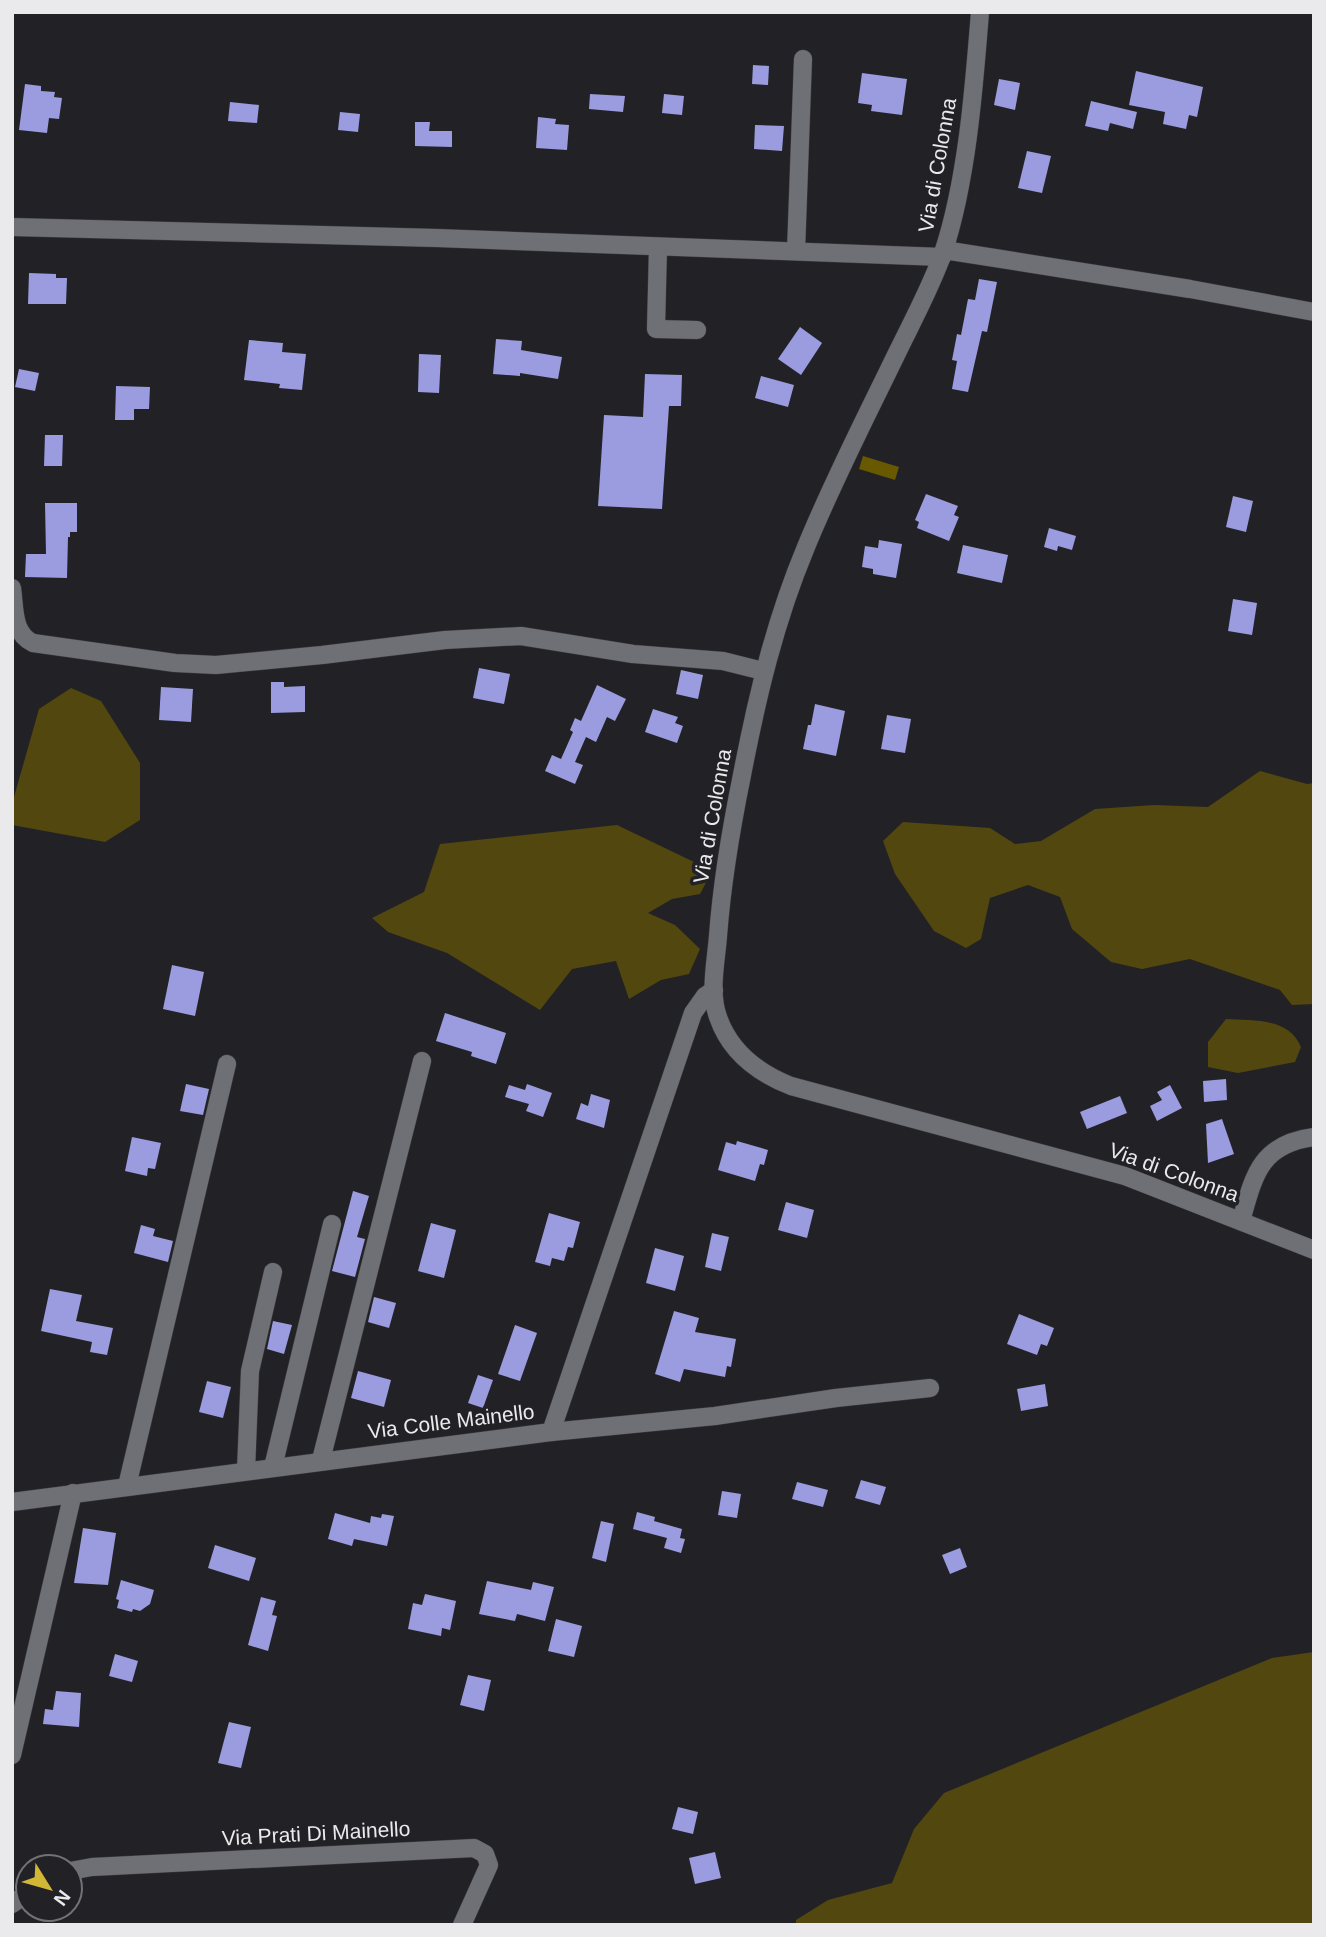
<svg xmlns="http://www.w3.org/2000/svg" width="1326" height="1937" font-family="Arial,sans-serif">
<rect width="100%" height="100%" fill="#222226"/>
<g fill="#52470f">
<polygon points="71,688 101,701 140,763 140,820 105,842 12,825 12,804 39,709"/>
<polygon points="1260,771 1307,784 1314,783 1314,1004 1292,1005 1280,990 1190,959 1142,969 1111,962 1072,929 1060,897 1028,885 990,898 981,939 966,948 934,931 895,874 883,841 903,822 990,828 1015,844 1041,841 1095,809 1154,805 1208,807"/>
<polygon points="617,825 694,862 708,879 700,894 672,899 648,913 675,925 700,949 689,974 661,980 629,999 616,961 572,969 540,1010 447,953 388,932 372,918 424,892 440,844"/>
<path d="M1226,1019C1253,1021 1289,1017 1301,1047L1295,1062L1238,1073L1208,1067V1042Z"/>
<polygon points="1314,1652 1314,1925 796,1925 796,1920 828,1900 892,1883 914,1829 944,1793 1272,1658"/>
</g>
<polygon fill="#685800" points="863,456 899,467 895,480 859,469"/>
<g fill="#9a9cdf">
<polygon points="753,65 769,66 768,85 752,84"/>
<polygon points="1136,71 1203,87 1197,117 1189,115 1186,129 1163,124 1165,112 1129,105"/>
<polygon points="862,73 907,79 902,115 871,111 872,105 858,103"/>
<polygon points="999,79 1020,83 1015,110 994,105"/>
<polygon points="25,84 41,86 41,91 55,92 54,97 62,98 59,119 49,118 47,133 19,130"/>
<polygon points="590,94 625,96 623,112 589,109"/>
<polygon points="664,94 684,96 682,115 662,113"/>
<polygon points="1091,101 1137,112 1133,129 1110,123 1108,131 1085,126"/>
<polygon points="230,102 259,105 257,123 228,121"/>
<polygon points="340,112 360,114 358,132 338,130"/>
<polygon points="538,117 556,119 555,124 569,125 567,150 536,148"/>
<polygon points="415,122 430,122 429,131 452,131 452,147 415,146"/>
<polygon points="755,125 784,126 782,151 754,149"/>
<polygon points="1027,151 1051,156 1042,193 1018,188"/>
<polygon points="29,273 56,274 56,278 67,278 66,304 28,304"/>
<polygon points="979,279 997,282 987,332 982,331 968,392 952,389 957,361 952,360 957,334 961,335 968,299 975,300"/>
<polygon points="800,327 822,343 801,375 778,359"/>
<polygon points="496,339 522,341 521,350 562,357 558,379 520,373 520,376 493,374"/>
<polygon points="249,340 283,343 282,352 306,354 302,390 279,388 280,384 244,380"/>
<polygon points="419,354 441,355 439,393 418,392"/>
<polygon points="19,369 39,373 35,391 15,387"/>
<polygon points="645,374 682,375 681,406 669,406 662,509 598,506 604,415 643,417"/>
<polygon points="761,376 794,385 788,407 755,398"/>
<polygon points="116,386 150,387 149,409 134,409 134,420 115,420"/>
<polygon points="45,435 63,435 62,466 44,466"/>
<polygon points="926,494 958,506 954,515 959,517 949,541 917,528 919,522 915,520"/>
<polygon points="1233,496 1253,501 1246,532 1226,527"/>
<polygon points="45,503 77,503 77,532 70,532 70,537 68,537 67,578 25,577 26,554 46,554"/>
<polygon points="1049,528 1076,536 1072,550 1058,546 1057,551 1044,547"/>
<polygon points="879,540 902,544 896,578 873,574 873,569 862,567 865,546 878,548"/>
<polygon points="963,545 1008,555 1002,583 957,573"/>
<polygon points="1233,599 1257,603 1252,635 1228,631"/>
<polygon points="479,668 510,674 504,704 473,698"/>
<polygon points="681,670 703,675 698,699 676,694"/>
<polygon points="271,682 284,682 284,687 305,686 305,712 271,713"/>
<polygon points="597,685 626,699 615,721 607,717 596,742 586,737 575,762 583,765 575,784 545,771 552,755 561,759 573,732 570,730 575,718 581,721"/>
<polygon points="161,687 193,689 191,722 159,720"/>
<polygon points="815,704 845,711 836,756 803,749 808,725 811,725"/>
<polygon points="653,709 678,717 675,723 683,726 677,743 645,732"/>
<polygon points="887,715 911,719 905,753 881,749"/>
<polygon points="172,965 204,972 195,1016 163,1009"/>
<polygon points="445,1013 506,1033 496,1064 471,1056 472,1052 436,1041"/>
<polygon points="1226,1079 1227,1100 1204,1102 1203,1081"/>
<polygon points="186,1084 209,1089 203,1115 180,1111"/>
<polygon points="527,1084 552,1093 543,1117 526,1111 529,1104 505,1097 509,1085 525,1090"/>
<polygon points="1170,1085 1182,1108 1157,1121 1150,1106 1162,1100 1157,1092"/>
<polygon points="591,1094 610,1100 604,1128 576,1119 581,1103 588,1106"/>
<polygon points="1120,1096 1127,1113 1087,1129 1080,1112"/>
<polygon points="1222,1119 1234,1154 1208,1163 1206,1124"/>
<polygon points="132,1137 161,1143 155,1169 148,1168 147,1176 125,1171"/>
<polygon points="737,1141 768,1150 764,1165 760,1164 755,1181 718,1170 726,1142 736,1145"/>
<polygon points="353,1191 369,1196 357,1237 365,1239 355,1277 332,1271"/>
<polygon points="786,1202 814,1210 807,1238 778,1230"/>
<polygon points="549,1213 580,1222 573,1248 568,1247 564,1261 552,1258 550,1266 535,1262"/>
<polygon points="431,1223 456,1230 444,1278 418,1271"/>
<polygon points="141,1225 155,1229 153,1236 173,1241 168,1262 134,1253"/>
<polygon points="712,1233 729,1237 721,1271 705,1267"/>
<polygon points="655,1248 684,1256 675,1291 646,1283"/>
<polygon points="50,1289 82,1295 76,1321 113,1328 107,1355 90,1352 92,1342 41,1331"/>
<polygon points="374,1297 396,1303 389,1328 368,1322"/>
<polygon points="674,1311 699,1318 695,1332 736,1339 731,1367 727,1366 725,1377 684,1369 680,1382 655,1374"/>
<polygon points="1019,1314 1054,1328 1047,1346 1041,1344 1037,1355 1007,1344"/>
<polygon points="273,1321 292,1325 284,1354 267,1349"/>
<polygon points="515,1325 537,1333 520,1381 498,1374"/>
<polygon points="358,1371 391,1380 384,1407 351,1398"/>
<polygon points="478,1375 493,1380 483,1408 468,1403"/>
<polygon points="207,1381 231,1387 223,1418 199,1412"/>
<polygon points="1045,1384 1048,1406 1021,1411 1017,1389"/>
<polygon points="861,1480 886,1487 880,1505 855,1498"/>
<polygon points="797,1482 828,1490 823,1507 792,1499"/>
<polygon points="722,1491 741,1494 737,1518 718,1515"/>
<polygon points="637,1512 655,1517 654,1521 682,1529 680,1538 685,1539 681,1553 664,1548 667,1538 633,1529"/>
<polygon points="335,1513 370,1523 371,1516 381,1518 382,1514 394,1516 387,1546 354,1539 352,1546 328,1539"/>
<polygon points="601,1521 614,1524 606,1562 592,1558"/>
<polygon points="83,1528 116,1533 108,1585 74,1583"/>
<polygon points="215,1545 256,1558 249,1581 208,1568"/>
<polygon points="960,1548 967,1567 950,1574 942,1555"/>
<polygon points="121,1580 154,1590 150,1604 140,1611 133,1609 132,1612 117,1608 119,1600 116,1599"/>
<polygon points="487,1581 531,1590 533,1582 554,1587 545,1621 517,1614 515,1621 479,1614"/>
<polygon points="425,1594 456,1601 450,1630 442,1628 441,1636 408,1629 413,1603 422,1605"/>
<polygon points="261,1597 276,1601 272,1615 277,1616 268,1651 248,1645"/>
<polygon points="556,1619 582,1626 574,1657 548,1651"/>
<polygon points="115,1654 138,1661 132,1682 109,1676"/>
<polygon points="468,1675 491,1680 484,1711 460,1705"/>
<polygon points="56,1691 81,1693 79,1727 43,1724 45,1709 53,1710"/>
<polygon points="229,1722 251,1727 241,1768 218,1763"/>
<polygon points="678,1807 698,1812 693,1834 672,1829"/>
<polygon points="715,1852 721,1878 695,1884 689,1858"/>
</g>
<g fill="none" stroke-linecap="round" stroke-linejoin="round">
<defs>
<g id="minor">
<path d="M980,12C974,88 967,181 943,253C931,287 913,320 897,353C866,417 833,481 806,547C775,621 757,697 742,775C731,829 722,882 718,936C716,962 709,992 718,1017C730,1052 758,1073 791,1086L1125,1176L1314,1250"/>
<polyline points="12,227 437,238 942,257"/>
<polyline points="658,247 656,329 697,330"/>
<polyline points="944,250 1190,289 1314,312"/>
<polyline points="796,251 803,59"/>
<path d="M12,588C15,608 12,633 33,643L175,663L216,665L322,655L445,640L521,636L633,654L723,661L763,671"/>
<path d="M1241,1221C1254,1175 1260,1144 1314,1137"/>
<polyline points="551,1432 715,1416 836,1398 930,1388"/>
<polyline points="321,1460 422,1061"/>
<polyline points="273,1467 332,1224"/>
<polyline points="246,1470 250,1371 273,1272"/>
<polyline points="127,1486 227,1064"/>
<polyline points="12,1502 551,1432 693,1013 705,996 714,990"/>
<polyline points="12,1755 73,1493"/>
<polyline points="70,1871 92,1867 474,1848 485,1854 489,1865 462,1925"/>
<polyline points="12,1904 28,1893"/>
</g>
</defs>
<use href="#minor" stroke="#3c3d40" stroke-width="19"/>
<use href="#minor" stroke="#6f7075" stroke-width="18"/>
</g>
<g text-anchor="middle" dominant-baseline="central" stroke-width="7" stroke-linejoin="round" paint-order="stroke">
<g font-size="21" fill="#eaeaed" stroke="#222226">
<text transform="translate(937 165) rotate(-80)">Via di Colonna</text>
<text transform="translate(712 816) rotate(-80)">Via di Colonna</text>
<text transform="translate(1174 1172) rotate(20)">Via di Colonna</text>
<text transform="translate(451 1421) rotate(-7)">Via Colle Mainello</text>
<text transform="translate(316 1833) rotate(-3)">Via Prati Di Mainello</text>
</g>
</g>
<rect width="1326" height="1937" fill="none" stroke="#eaeaed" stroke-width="28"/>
<g transform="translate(49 1888) rotate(127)"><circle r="33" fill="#222226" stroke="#727276" stroke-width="2"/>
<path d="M0-5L12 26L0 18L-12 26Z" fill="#d2b736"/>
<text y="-10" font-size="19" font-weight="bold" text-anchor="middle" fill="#eaeaed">N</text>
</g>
</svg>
